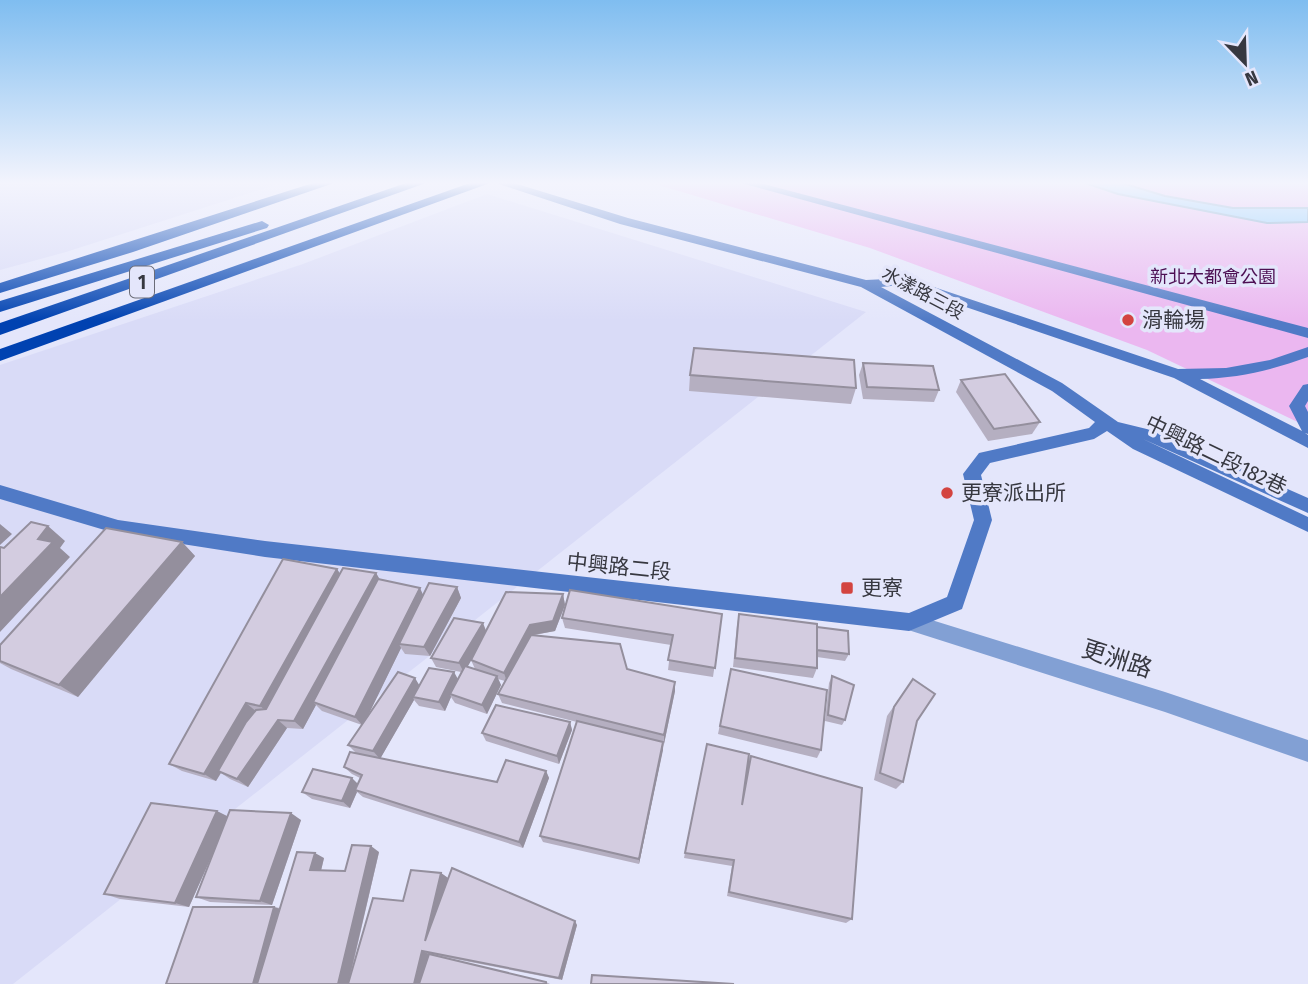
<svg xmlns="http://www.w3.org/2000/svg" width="1308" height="984" font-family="'Fira Sans Condensed','Noto Sans TC',sans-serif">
<rect width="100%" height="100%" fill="#e4e6fb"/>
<g fill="#d9dbf7">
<polygon points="0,183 281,183 66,252 0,270"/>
<polygon points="487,194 866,312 13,984 0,984 0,365 303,264"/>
</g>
<polygon fill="#ebb7f0" points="652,183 1308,183 1308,427 1147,350 870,248"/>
<polygon fill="#83cbfd" stroke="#6c9fc4" stroke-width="2" points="1085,183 1122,183 1165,196 1233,208 1308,208 1308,222 1267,223 1118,194"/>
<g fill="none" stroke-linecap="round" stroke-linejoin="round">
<polygon fill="#82a0d4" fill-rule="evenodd" points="909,613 1165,692 1308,740 1308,762 1165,712 902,628 899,622 902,616"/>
<g fill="#507ac6" fill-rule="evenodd">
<path d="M496,183H514L628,218L866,280L907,278L1178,369L1226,368L1270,360L1308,347V357C1272,370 1238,378 1200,379L1302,431L1289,406L1303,385L1308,384V401L1305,406L1308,412V434L1305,433L1308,435V448L1174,378L901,285L881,287L1062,383L1118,422L1159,432L1308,498V513L1143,439L1308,517V532L1133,449L1107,431L1094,439L990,463L981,475L992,520L962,609L909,631L265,557L118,534L0,499V485L118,520L265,541L909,613L947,597L974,520L963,474L979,453L1089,428L1095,422L1052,391L861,287L620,224Z"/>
<polygon points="741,183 760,183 1308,328 1308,338"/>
</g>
<g fill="#0042b1" fill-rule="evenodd">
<polygon points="313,183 334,183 133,252 0,293 0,283"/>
<polygon points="406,183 426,183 0,335 0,323"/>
<polygon points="470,183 490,183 0,361 0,349"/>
<polygon points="262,221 269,225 267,228 0,312 0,301"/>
</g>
</g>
<g fill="#b5afc1" fill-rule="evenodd">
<polygon points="863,363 939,390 934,402 863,399 859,375"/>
<polygon points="690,375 856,388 851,404 689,391"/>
<polygon points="961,380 1040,422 1032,434 988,441 956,392"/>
<polygon points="182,542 195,556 78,697 11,669 0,663 0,645"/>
<path d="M337,569L340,574L376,573L379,579L423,595L457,587L461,598L430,656L405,654L401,648L367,717L420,685L458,679L461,672L436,667L431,658L563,594L565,605L555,631L534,635L627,669L675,691L639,864L543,842L540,836L577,722L502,703L498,694L505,681L498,679L501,685L487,714L455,703L451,697L445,711L419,706L414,700L380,759L497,782L546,771L549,778L523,848L363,797L357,792L350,808L312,799L302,792L358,783L360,778L352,774L344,767L356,753L348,745L362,725L322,711L316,705L303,729L287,728L248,787L230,779L221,773L216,781L182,771L169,764ZM471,660L475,669L467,666Z"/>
<polygon points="722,614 713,677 668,670 671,645 565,628 562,618"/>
<polygon points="739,614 817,627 849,654 845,661 817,657 817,668 813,678 733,667 737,624"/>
<polygon points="731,669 821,750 817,758 718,734"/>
<polygon points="832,676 845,720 842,725 825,721 829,683"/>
<polygon points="913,679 917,721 903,782 896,789 874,780 887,716"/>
<polygon points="570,722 572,730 559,764 486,741 482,733"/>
<polygon points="707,744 745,783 751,756 852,919 846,923 727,896 732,866 684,858"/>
<polygon points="228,817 301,820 272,905 210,902 196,897 217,844 189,907 120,899 104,894"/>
<polygon points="379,852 349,982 403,901 441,873 448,878 446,886 577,925 562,980 429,954 546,982 550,984 166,984 274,907 280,908 324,858 321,870 345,871"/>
</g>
<g fill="#948f9d">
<polygon points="0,524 12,534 0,545"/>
<polygon points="48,526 65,541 60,548 70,557 0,632 0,597 38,539"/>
<polygon points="182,542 195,556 78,697 59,685"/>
<polygon points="337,569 344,580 270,714 260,706"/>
<polygon points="376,573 382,583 313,702 316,705 303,729 294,721"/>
<polygon points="457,587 461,598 430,656 424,647"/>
<polygon points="420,588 425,599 399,644 401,648 363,726 355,717"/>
<polygon points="563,594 565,605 555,631 533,635 507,682 504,673 530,625"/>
<polygon points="483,623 487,633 464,673 459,663"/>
<polygon points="454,672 459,681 450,694 451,697 445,711 439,702"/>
<polygon points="497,676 501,685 487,714 482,705"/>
<polygon points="415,678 421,688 413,697 414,700 380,759 373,751"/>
<polygon points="675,682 675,691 664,744 664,735"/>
<polygon points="246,703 257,712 216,781 204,774"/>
<polygon points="278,720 287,728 248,787 237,779"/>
<polygon points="570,722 572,730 559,764 557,756"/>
<polygon points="663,742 663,750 639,864 639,859"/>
<polygon points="546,771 549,778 523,848 519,842"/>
<polygon points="352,778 360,786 355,790 357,792 350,808 342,801"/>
<polygon points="217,811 229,817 189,907 175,903"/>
<polygon points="291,813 301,820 272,905 260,901"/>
<polygon points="371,846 379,852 348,984 338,984"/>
<polygon points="315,853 324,858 320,875 310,870"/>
<polygon points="441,873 448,878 432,944 425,941"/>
<polygon points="274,907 286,911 266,984 253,984"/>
<polygon points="575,921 577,925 562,980 559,978"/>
<polygon points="422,951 429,954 422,984 414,984"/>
</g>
<g fill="#d3cce0" stroke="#948f9d" stroke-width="2">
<polygon points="694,348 854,360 856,388 690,375"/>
<polygon points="863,363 933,366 939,390 867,387"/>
<polygon points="1005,374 1040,422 994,429 961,380"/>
<polygon points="31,522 48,526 38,539 53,542 0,597 0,547 4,548"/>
<polygon points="106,528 182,542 59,685 0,661 0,645"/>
<polygon points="283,559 337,569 260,706 246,703 204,774 169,764"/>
<polygon points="343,568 376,573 294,721 278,720 237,779 218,771 246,722 256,710 266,709"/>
<polygon points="378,579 420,588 355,717 313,702"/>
<polygon points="429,583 457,587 424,647 399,644"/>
<polygon points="570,590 722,614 715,668 668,660 673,635 562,618"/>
<polygon points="506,592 563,594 553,621 530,625 504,673 471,660"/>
<polygon points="739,614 817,624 817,668 735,658"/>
<polygon points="454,618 483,623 459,663 431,658"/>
<polygon points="817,627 848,631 849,654 817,650"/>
<polygon points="531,635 620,644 627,669 675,682 664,735 498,694"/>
<polygon points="465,666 497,676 482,705 450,694"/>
<polygon points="429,668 454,672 439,702 413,697"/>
<polygon points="731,669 827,690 821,750 720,726"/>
<polygon points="398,672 415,678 373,751 348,745"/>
<polygon points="832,676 854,685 845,720 828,715"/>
<polygon points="913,679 935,694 917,721 903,782 880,773 894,707"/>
<polygon points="496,705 570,722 557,756 482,733"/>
<polygon points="577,721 663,742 639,859 540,836"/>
<polygon points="707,744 749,754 742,805 751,756 862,788 852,919 729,892 734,860 685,853"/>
<polygon points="350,752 497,782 506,760 546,771 519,842 355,790 362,775 344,767"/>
<polygon points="313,769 352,778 342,801 302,792"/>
<polygon points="151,803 217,811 175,903 104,894"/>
<polygon points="230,810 291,813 260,901 196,897"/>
<polygon points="352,845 371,846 338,984 257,984 297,852 315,853 310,870 345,871"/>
<polygon points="452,868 575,921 559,978 422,951 414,984 348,984 373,898 403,901 411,870 441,873 425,941"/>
<polygon points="193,907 274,907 253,984 166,984"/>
<polygon points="429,954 546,982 546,984 419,984"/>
<polygon points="592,975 734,984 591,984"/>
</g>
<linearGradient id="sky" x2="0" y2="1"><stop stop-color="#7fbdf0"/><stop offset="0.57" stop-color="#f3f4fd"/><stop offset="1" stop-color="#f3f4fd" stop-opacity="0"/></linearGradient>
<rect width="1308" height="321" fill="url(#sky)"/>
<g fill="#d34440" stroke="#e4e6fb" stroke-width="2.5">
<circle cx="1128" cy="320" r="7"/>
<circle cx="947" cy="493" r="7"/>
<rect x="840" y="581" width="14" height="14" rx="3.5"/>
</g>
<g text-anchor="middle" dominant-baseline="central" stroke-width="7" stroke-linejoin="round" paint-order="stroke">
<g font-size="18" fill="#4d1054" stroke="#e4e6fb">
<text x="1213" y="277">新北大都會公園</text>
</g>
<g font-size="18" fill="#373840" stroke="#e4e6fb">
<text transform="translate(923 293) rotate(28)">水漾路三段</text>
</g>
<rect fill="#e4e6fb" stroke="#6b6c78" stroke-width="2" x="130" y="266.5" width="24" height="31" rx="5"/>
<g font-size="19" font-weight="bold" fill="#373840">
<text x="142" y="282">1</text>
</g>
<g font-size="21" fill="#373840" stroke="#e4e6fb" text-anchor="start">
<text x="1142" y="320">滑輪場</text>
<text x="961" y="493">更寮派出所</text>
<text x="861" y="588">更寮</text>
</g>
<g font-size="21" fill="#373840" stroke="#e4e6fb">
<text transform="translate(1216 455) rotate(26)">中興路二段182巷</text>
<text transform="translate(619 567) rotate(6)">中興路二段</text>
</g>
<g font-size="24" fill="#373840" stroke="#e4e6fb">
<text transform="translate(1117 659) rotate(18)">更洲路</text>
</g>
</g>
<g transform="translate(1245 63) rotate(157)" stroke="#e4e6fb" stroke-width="5" paint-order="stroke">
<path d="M0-5L12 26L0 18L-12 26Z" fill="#373840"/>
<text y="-10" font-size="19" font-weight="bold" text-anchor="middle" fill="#373840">N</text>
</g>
</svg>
